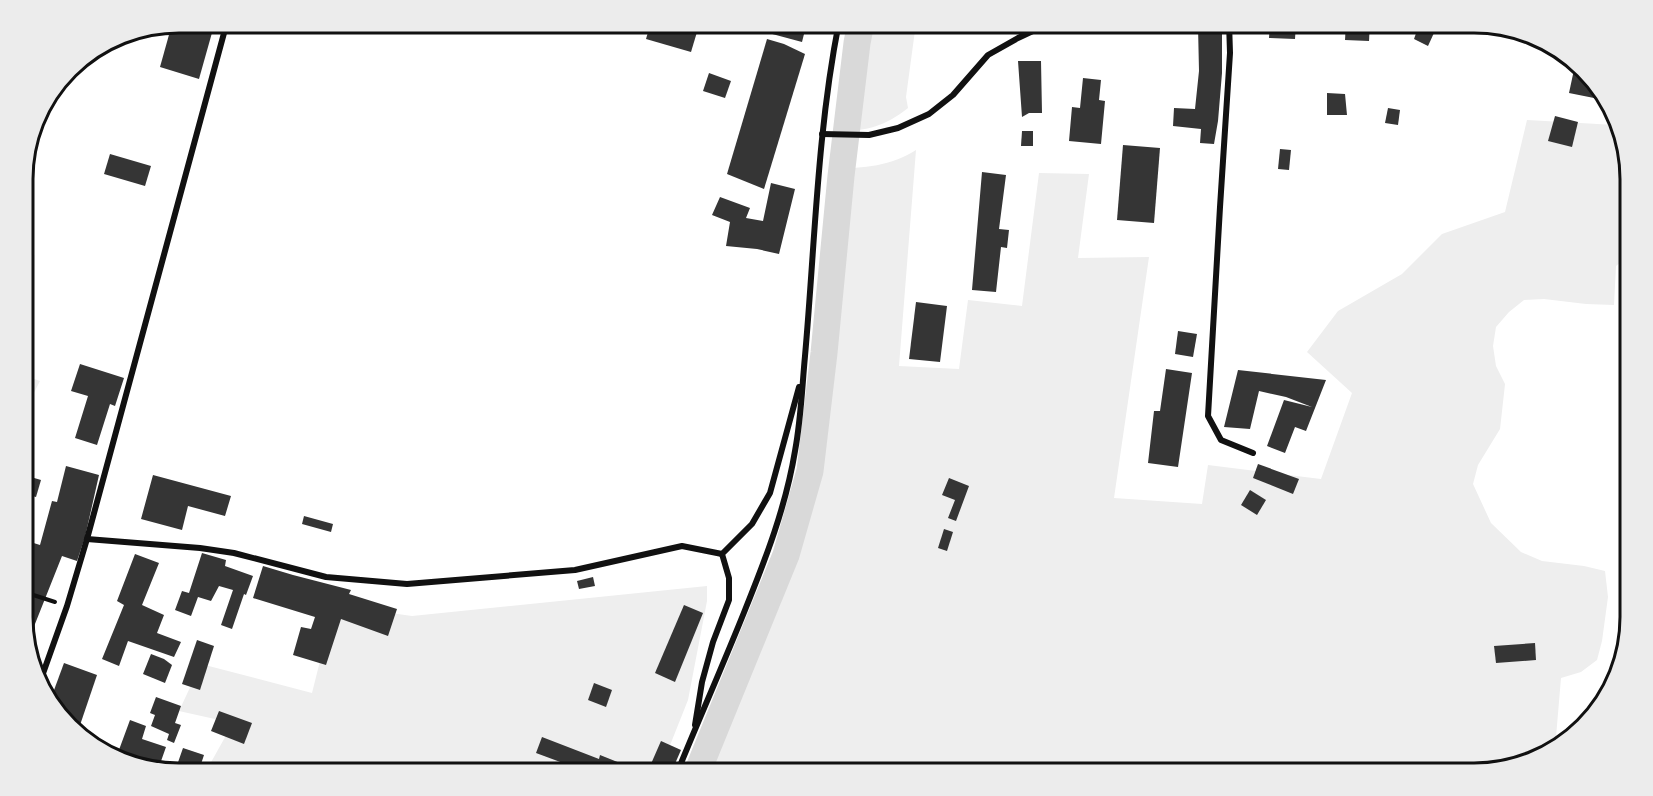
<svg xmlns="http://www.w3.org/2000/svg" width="1653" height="796" font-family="'Space Grotesk',sans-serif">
<rect width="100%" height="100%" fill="#fff"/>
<g fill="#eee">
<path d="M858,23H916L906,97L908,108C885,126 868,131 839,131L845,86Z"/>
<path d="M1527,120L1615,125L1629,159V256L1616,266L1614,305L1586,304L1544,299L1524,300L1509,312L1496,327L1493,346L1496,366L1505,384L1500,429L1478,465L1473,484L1491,523L1521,552L1542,561L1584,566L1605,571L1608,597L1602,641L1597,660L1581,672L1561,678L1555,749L1484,773H699L723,714L760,650L780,605L805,511L814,446L835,169C863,168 892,166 916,150L899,366L959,369L968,300L1022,306L1039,173L1089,174L1078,258L1149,257L1114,498L1202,504L1208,465L1321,479L1352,393L1307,352L1338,311L1402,274L1442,234L1505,212Z"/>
<polygon points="23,375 40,381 24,412 23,412"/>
<polygon points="707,586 707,601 688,700 659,773 205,773 233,723 179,711 201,664 312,693 334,605 412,616"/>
</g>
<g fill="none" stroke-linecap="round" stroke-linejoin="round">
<polyline stroke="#d9d9d9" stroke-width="27" points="697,773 786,555 810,471 824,353 841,176 857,43 861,22"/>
</g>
<g fill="#353535">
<polygon points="179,22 215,22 199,79 160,67 172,24"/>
<polygon points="651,22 700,22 691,52 646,39"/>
<polygon points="755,22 807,22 802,42 754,29"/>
<polygon points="1270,22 1296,22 1295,39 1269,38"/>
<polygon points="1346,22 1370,22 1369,41 1345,40"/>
<polygon points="1420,22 1439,22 1428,46 1414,39"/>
<polygon points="1198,26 1222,27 1222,73 1218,121 1214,144 1200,143 1201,129 1173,126 1174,108 1195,109 1199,71"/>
<polygon points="767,39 784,44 805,54 764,189 727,174"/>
<polygon points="1018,61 1041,61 1042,113 1029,113 1022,117"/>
<polygon points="1575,65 1598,84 1604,100 1569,93"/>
<polygon points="709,73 731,81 725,98 703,91"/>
<polygon points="1083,78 1101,80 1099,100 1105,101 1101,144 1069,141 1072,107 1080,108"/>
<polygon points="1327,93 1345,94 1347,115 1327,115"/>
<polygon points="1388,108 1400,110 1398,125 1385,123"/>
<polygon points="1555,116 1578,122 1572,147 1548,141"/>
<polygon points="1022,131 1033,131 1033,146 1021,146"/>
<polygon points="1123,145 1160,148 1154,223 1117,220"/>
<polygon points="1280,149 1291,150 1289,170 1278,169"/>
<polygon points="110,154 151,166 145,186 104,174"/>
<polygon points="982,172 1006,175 999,229 1009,230 1007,248 1001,247 996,292 972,290"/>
<polygon points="771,183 795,189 779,254 757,249 726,246 730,222 712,215 720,197 750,208 746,218 763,221"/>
<polygon points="916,302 947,306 940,362 909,359"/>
<polygon points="1178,331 1197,334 1193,357 1175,354"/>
<polygon points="80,364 124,378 115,406 110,404 97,445 75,438 88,396 71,391"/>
<polygon points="1166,369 1192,373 1178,467 1148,463 1154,411 1160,411"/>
<polygon points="1238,370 1326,380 1306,431 1295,427 1285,453 1267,446 1284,400 1312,407 1286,397 1259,391 1250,429 1224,427"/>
<polygon points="23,427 31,430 24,451 23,451"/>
<polygon points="1258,464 1299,479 1293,494 1253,478"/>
<polygon points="66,466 99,475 85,537 77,561 62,556 33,629 26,643 24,638 24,540 40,545 52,501 57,502"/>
<polygon points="24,475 41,480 36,497 24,494"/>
<polygon points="153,475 231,496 225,516 188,506 182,530 141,519"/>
<polygon points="949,478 969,486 956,521 948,518 955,500 942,495"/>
<polygon points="1250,490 1266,500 1257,515 1241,505"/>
<polygon points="304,516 333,524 331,532 302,524"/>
<polygon points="944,529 953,532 947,551 938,548"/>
<polygon points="202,553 226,560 225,566 253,576 246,595 244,594 232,629 221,625 233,590 219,586 211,601 198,597 191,616 175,610 182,591 189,593"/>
<polygon points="135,554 159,563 142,605 164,615 157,633 181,642 174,657 128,641 119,666 102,659 124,605 117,601"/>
<polygon points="263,566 293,575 351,590 349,594 397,609 388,636 341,619 326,665 293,655 301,627 311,629 315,617 253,598"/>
<polygon points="593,577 595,586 579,589 577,581"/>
<polygon points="684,605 703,613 675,682 655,673"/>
<polygon points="197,640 214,646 200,690 182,684"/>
<polygon points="1535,643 1536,660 1496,663 1494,646"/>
<polygon points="151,654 164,659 172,665 165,683 143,674"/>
<polygon points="64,663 97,675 78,731 55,712 50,701"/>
<polygon points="594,683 612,690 606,707 588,700"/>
<polygon points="156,697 181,706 175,723 181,725 174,743 167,740 169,734 151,726 155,715 150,713"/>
<polygon points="219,711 252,723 244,744 211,731"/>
<polygon points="130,720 146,726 142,739 166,747 160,764 136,756 133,763 116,758"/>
<polygon points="542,737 599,759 600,755 645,773 590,773 536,753"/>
<polygon points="661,741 681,750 671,773 647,773"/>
<polygon points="183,748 204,755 198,773 179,774 161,769 163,764 176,768"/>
</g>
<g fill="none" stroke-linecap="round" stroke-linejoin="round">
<polyline stroke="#111" stroke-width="4" points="24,592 55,602"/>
<g stroke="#111" stroke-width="6">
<polyline points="1229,22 1230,53 1220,207 1208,416 1221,440 1253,453"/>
<polyline points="822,134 869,135 898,128 929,114 953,95 988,55 1018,38 1052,22"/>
<polyline points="87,539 200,548 234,553 326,577 407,584 575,570 682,546 722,554"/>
<polyline points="41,679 67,606 87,539 227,22"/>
<polyline points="695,725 702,682 713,642 729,600 729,578 722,554 752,524 770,493 799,387"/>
<path d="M677,773C699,719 723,665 745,610C766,558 786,506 795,451C801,419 802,388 805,356C815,244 817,133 839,22"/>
</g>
</g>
<path d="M0 0H1653V796H0ZM179 33H1474A146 146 0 0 1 1620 179V617A146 146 0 0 1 1474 763H179A146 146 0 0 1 33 617V179A146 146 0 0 1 179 33Z" fill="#ececec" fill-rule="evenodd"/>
<path fill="none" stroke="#111" stroke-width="3" d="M179 33H1474A146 146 0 0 1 1620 179V617A146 146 0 0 1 1474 763H179A146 146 0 0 1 33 617V179A146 146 0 0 1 179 33Z"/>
</svg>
